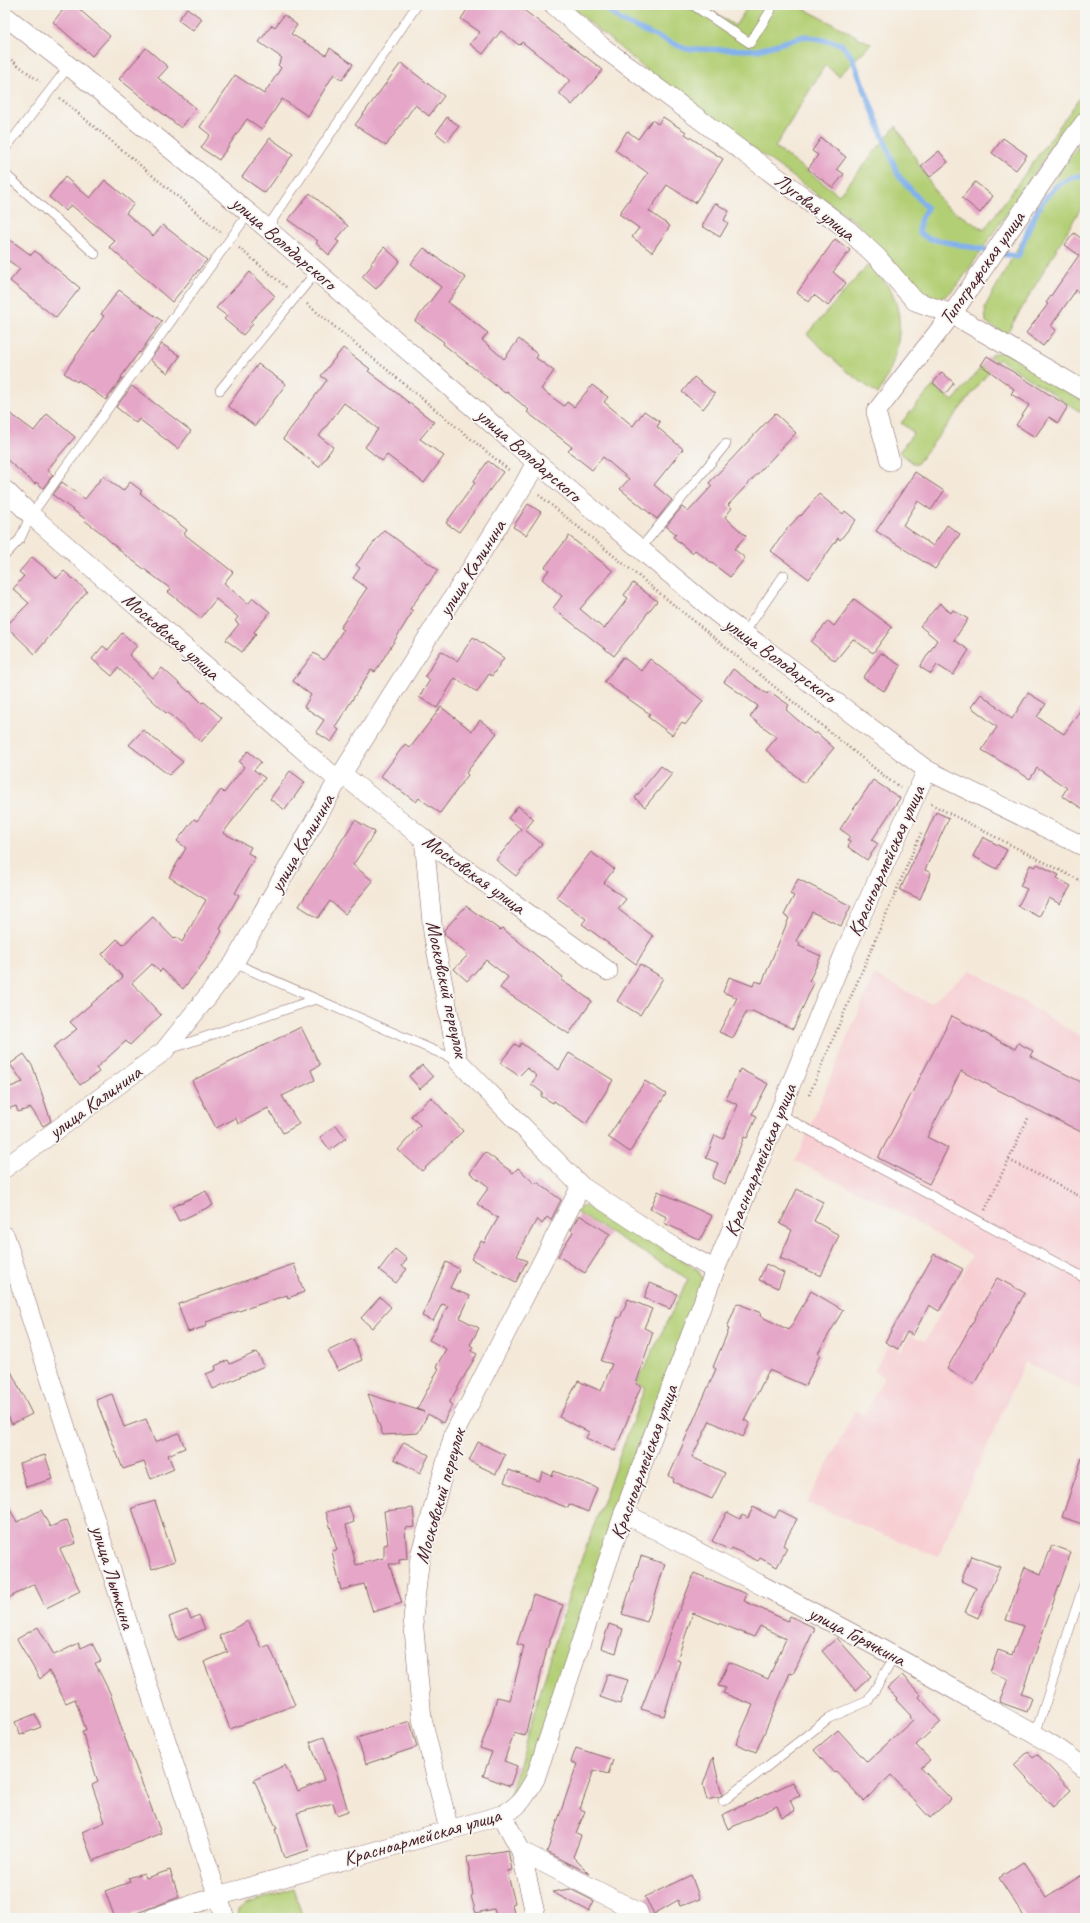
<svg xmlns="http://www.w3.org/2000/svg" width="1090" height="1923" font-family="Caveat,sans-serif">
<rect width="100%" height="100%" fill="#f6f6f2"/>
<filter id="ink" filterUnits="userSpaceOnUse"><feTurbulence type="fractalNoise" baseFrequency=".025" numOctaves="2"/><feDisplacementMap in="SourceGraphic" scale="8" xChannelSelector="R" yChannelSelector="G"/><feConvolveMatrix kernelMatrix="1 2 1 2 8 2 1 2 1" color-interpolation-filters="sRGB"/></filter>
<filter id="wash" filterUnits="userSpaceOnUse"><feTurbulence type="fractalNoise" baseFrequency=".012" numOctaves="4" result="noise"/><feDisplacementMap in="SourceGraphic" scale="16" xChannelSelector="R" yChannelSelector="G"/><feGaussianBlur stdDeviation="0.9" result="paint"/><feColorMatrix in="noise" values="0 0 0 0 0 0 0 0 0 0 0 0 0 0 0 0 0 1.4 0 .05"/><feComposite in="paint" operator="in"/></filter>
<g filter="url(#wash)">
<rect width="100%" height="100%" fill="#f4e9d9"/>
<polygon fill="#f7cfd3" points="971,970 1085,1039 1085,1392 1025,1362 938,1557 807,1503 855,1411 864,1415 884,1377 874,1371 888,1346 901,1351 910,1335 925,1341 972,1256 892,1208 795,1161 874,975 930,1003"/>
<g fill="#b3cf75" stroke="#7e7750">
<path d="M569,5H704L735,26L749,5H797L871,44L839,76L825,65L775,147L839,195L896,126L943,204L984,230L1085,91V107L1046,156L960,282C947,296 942,302 923,298L858,224L650,73Z"/>
<polygon points="1085,138 1085,201 1006,335 986,322 985,307 1064,164"/>
<path d="M868,265C874,271 882,278 887,285C910,318 897,362 878,394L845,370L807,334Z"/>
<polygon points="1001,352 1009,354 1085,402 1085,415 999,359 916,465 899,452 914,433 901,423 933,386 953,401 992,354"/>
<polygon points="585,1206 597,1210 698,1270 704,1282 639,1444 530,1773 523,1784 509,1798 572,1585 645,1387 637,1383 688,1279 576,1212 581,1207"/>
<polygon points="293,1888 303,1918 238,1918 239,1910 246,1904"/>
</g>
<g fill="none" stroke-linecap="round" stroke-linejoin="round">
<path stroke="#82b1ec" stroke-width="5.5" d="M602,5L621,21L686,49L758,50L805,36L841,44L852,57L898,175L927,208L920,221L919,232L927,238L1018,257C1031,223 1043,179 1085,175"/>
</g>
<g id="blocks">
<g fill="#e5a6c7">
<polygon points="67,5 74,5 110,36 92,56 53,22"/>
<polygon points="470,5 517,5 603,70 572,105 559,93 570,80 522,42 519,45 501,31 483,54 470,44 480,32 461,19"/>
<polygon points="187,8 202,19 193,31 178,20"/>
<polygon points="284,15 297,25 291,34 326,55 330,48 353,64 342,80 334,74 308,116 282,99 262,129 247,119 219,160 201,148 210,135 200,127 235,75 264,94 281,68 278,65 282,58 259,42 272,25 275,27"/>
<polygon points="146,48 168,67 158,78 196,108 181,128 119,79"/>
<polygon points="401,63 444,96 429,116 415,105 386,146 355,125"/>
<polygon points="447,117 459,126 447,142 436,133"/>
<polygon points="663,117 686,132 685,134 723,159 695,203 667,185 649,211 670,226 652,252 632,237 639,228 619,214 648,173 615,150 627,131 638,139 652,120 658,124"/>
<polygon points="270,138 293,154 265,193 242,177"/>
<polygon points="821,138 846,157 837,169 844,174 833,188 808,169 818,155 812,151"/>
<polygon points="1003,138 1027,155 1016,170 992,153"/>
<polygon points="939,151 948,162 930,177 921,166"/>
<polygon points="65,177 90,198 105,180 134,204 126,213 153,236 163,225 207,260 172,302 109,247 115,241 71,205 66,211 49,197"/>
<polygon points="975,182 993,196 980,213 962,198"/>
<polygon points="310,193 348,226 336,240 339,242 329,255 316,243 318,241 288,220"/>
<polygon points="715,203 729,211 724,220 728,223 720,237 702,226"/>
<polygon points="1074,233 1085,241 1085,297 1076,290 1051,326 1056,330 1043,346 1026,333 1048,304 1046,303 1079,255 1065,245"/>
<polygon points="5,236 31,255 35,251 80,288 56,318 10,281 20,269 5,258"/>
<polygon points="835,239 850,250 833,272 846,283 828,306 814,295 809,302 797,293"/>
<polygon points="384,247 400,261 376,289 362,277 372,265 371,263"/>
<polygon points="424,248 466,278 448,302 488,333 482,340 504,359 519,339 538,355 536,358 554,371 541,389 564,406 567,402 574,407 592,385 608,397 604,402 633,426 644,411 660,422 657,427 683,449 654,485 672,500 657,519 620,489 629,479 603,457 592,470 568,451 572,447 527,412 529,410 507,392 505,393 443,344 444,342 415,321 441,287 411,264"/>
<polygon points="250,272 275,296 250,322 253,324 243,335 224,319 227,316 216,308"/>
<polygon points="119,290 162,321 140,353 139,352 121,377 122,378 106,400 78,380 77,382 64,373 104,316 101,314"/>
<polygon points="162,344 180,356 168,373 150,360"/>
<polygon points="343,348 370,369 368,371 434,422 420,439 444,456 424,483 387,455 382,461 365,447 378,429 344,403 319,436 333,447 319,467 283,439 327,380 321,376"/>
<polygon points="987,356 1068,406 1058,423 1049,417 1035,437 1016,425 1029,405 1011,394 1014,389 981,365"/>
<polygon points="258,364 286,384 255,426 228,406"/>
<polygon points="942,372 954,383 945,394 933,383"/>
<polygon points="694,377 715,394 703,409 682,392"/>
<polygon points="132,386 191,431 178,449 139,419 136,423 116,407"/>
<polygon points="775,413 796,433 728,505 732,508 725,517 746,536 734,549 745,558 730,577 695,550 692,553 673,537 676,534 666,526 682,507 688,512 712,486 709,483"/>
<polygon points="11,414 34,431 47,414 75,437 47,470 53,475 43,488 36,482 35,484 5,458 5,422"/>
<polygon points="488,461 503,472 459,532 446,523 475,483 473,482"/>
<polygon points="915,472 944,491 931,510 918,501 903,525 933,546 947,525 960,534 935,569 876,531"/>
<polygon points="103,476 123,491 130,482 142,491 140,493 187,530 184,534 233,572 224,583 248,604 253,598 270,612 254,632 256,634 242,652 226,640 239,624 235,621 238,617 216,599 201,618 168,592 171,589 124,554 100,532 84,520 85,519 53,495 62,482 85,499"/>
<polygon points="819,494 843,514 845,511 856,520 840,540 838,538 809,579 771,551 787,529 800,515 801,516"/>
<polygon points="528,504 541,512 526,535 513,527"/>
<polygon points="384,530 438,570 410,609 413,611 375,672 371,670 335,727 334,726 339,730 331,742 316,732 324,720 304,707 311,695 293,681 314,653 324,660 343,630 340,628 367,588 353,578 360,568 356,565"/>
<polygon points="569,536 613,571 580,609 604,629 628,598 624,595 633,583 657,601 614,656 553,608 562,596 542,579 549,570 545,567"/>
<polygon points="32,557 57,578 64,571 87,591 35,654 6,626 29,603 13,589 24,576 19,572"/>
<polygon points="854,599 892,627 873,653 853,639 835,661 811,642 828,621 834,626"/>
<polygon points="940,603 951,613 953,610 968,619 954,640 969,650 953,675 937,665 931,674 920,667 937,640 920,626"/>
<polygon points="122,633 137,646 129,655 153,678 162,668 189,692 190,691 202,703 204,702 222,718 201,742 167,712 166,713 118,668 112,676 92,659 103,646 108,650"/>
<polygon points="473,637 504,658 492,676 489,674 477,692 455,678 437,708 419,697 430,680 425,676 441,651 457,661"/>
<polygon points="881,653 901,666 884,691 863,678"/>
<polygon points="623,657 641,671 650,659 703,701 685,725 682,722 672,735 648,717 650,714 604,682"/>
<polygon points="733,669 767,694 769,691 789,705 786,710 814,734 816,732 834,748 804,783 766,750 777,737 750,717 758,706 724,682"/>
<polygon points="1028,693 1046,704 1037,717 1064,734 1085,703 1085,810 1062,796 1067,788 1037,768 1030,779 982,750 997,727 971,707 981,694 1012,719"/>
<polygon points="441,707 472,731 480,720 497,733 466,773 468,775 440,813 419,798 416,802 381,776 405,744 410,748"/>
<polygon points="143,730 183,762 169,775 129,745"/>
<polygon points="248,751 261,762 254,770 265,778 223,833 251,847 248,853 255,857 235,893 239,895 220,929 222,931 205,961 183,989 162,969 160,972 152,964 132,983 161,1015 130,1045 126,1041 96,1068 99,1072 80,1085 53,1047 77,1029 70,1022 123,977 102,954 117,939 123,945 153,917 174,939 176,937 182,942 206,900 169,877 186,848 177,841 194,819 197,821 221,790 224,793 244,767 239,762"/>
<polygon points="661,766 672,774 645,807 635,798"/>
<polygon points="290,771 305,782 285,810 270,799"/>
<polygon points="873,780 900,798 872,840 878,844 867,860 848,847 850,842 847,840 850,836 840,829"/>
<polygon points="518,806 534,819 525,830 542,844 516,876 496,860 521,829 508,818"/>
<polygon points="936,812 949,818 925,870 931,873 920,899 900,890"/>
<polygon points="355,820 375,832 353,865 373,881 345,914 330,901 318,918 299,906"/>
<polygon points="983,837 1007,850 997,869 973,856"/>
<polygon points="591,852 614,869 604,883 626,899 618,909 653,936 636,964 582,924 586,919 556,897"/>
<polygon points="1037,864 1059,875 1057,878 1071,886 1060,904 1049,898 1039,917 1018,906 1027,889 1020,886 1030,865 1035,867"/>
<polygon points="798,879 851,906 841,926 812,912 796,941 800,943 799,946 821,956 809,981 814,983 793,1029 752,1011 751,1013 747,1011 733,1038 719,1032 737,998 723,992 729,977 753,986 755,981 762,983 789,918 784,915 794,896 790,894"/>
<polygon points="466,906 500,930 502,928 563,977 561,980 592,1001 569,1034 500,988 508,977 486,960 467,981 454,969 468,955 445,935 444,930"/>
<polygon points="640,964 663,978 640,1015 617,1001"/>
<polygon points="952,1016 1015,1049 1018,1043 1033,1051 1030,1056 1085,1084 1085,1134 961,1071 927,1137 948,1148 929,1184 878,1158"/>
<polygon points="301,1027 320,1065 311,1070 315,1080 282,1096 299,1124 283,1133 268,1108 238,1124 236,1118 216,1128 192,1081"/>
<polygon points="521,1043 559,1070 569,1053 613,1080 586,1124 554,1101 553,1103 541,1096 543,1093 531,1084 537,1076 527,1068 519,1076 500,1063 515,1044 519,1047"/>
<polygon points="24,1054 33,1067 51,1121 43,1126 31,1108 18,1112 16,1106 5,1110 5,1089 23,1082 10,1064"/>
<polygon points="422,1065 433,1077 420,1089 409,1076"/>
<polygon points="740,1069 768,1084 752,1114 757,1116 747,1138 744,1137 725,1184 712,1178 718,1163 706,1158 715,1135 723,1139 738,1105 726,1099"/>
<polygon points="645,1081 666,1094 630,1152 608,1137"/>
<polygon points="431,1097 463,1131 422,1171 398,1150 420,1125 411,1116"/>
<polygon points="336,1125 346,1138 330,1150 320,1137"/>
<polygon points="485,1152 513,1173 518,1168 535,1184 537,1182 561,1200 551,1220 547,1217 542,1224 537,1219 517,1256 527,1261 516,1282 471,1259 481,1241 484,1243 498,1218 477,1204 489,1187 470,1173"/>
<polygon points="797,1189 823,1202 814,1221 839,1235 821,1276 780,1258 792,1230 780,1224"/>
<polygon points="206,1191 213,1205 179,1221 172,1207"/>
<polygon points="658,1191 712,1216 700,1240 664,1223 667,1217 650,1209"/>
<polygon points="579,1215 610,1234 585,1273 558,1256 573,1232 571,1230"/>
<polygon points="395,1249 407,1259 402,1266 407,1269 396,1283 379,1270"/>
<polygon points="934,1254 963,1269 939,1311 929,1305 913,1335 907,1332 898,1349 885,1342"/>
<polygon points="446,1262 459,1269 450,1288 470,1296 460,1318 479,1328 470,1345 473,1347 471,1351 477,1354 449,1403 452,1405 443,1423 428,1414 418,1433 383,1435 368,1394 424,1412 417,1409 439,1368 436,1367 446,1349 429,1340 448,1306 442,1304 433,1321 422,1316"/>
<polygon points="294,1264 304,1292 288,1298 287,1295 206,1322 207,1326 188,1332 178,1304"/>
<polygon points="766,1264 784,1273 778,1288 759,1280"/>
<polygon points="997,1278 1025,1293 974,1384 947,1369"/>
<polygon points="650,1283 677,1294 670,1309 644,1298"/>
<polygon points="811,1291 843,1310 818,1353 820,1354 806,1386 769,1370 744,1420 750,1423 743,1437 710,1421 692,1457 725,1473 712,1499 673,1482 674,1479 669,1476 716,1369 713,1367 729,1329 727,1328 737,1303 761,1313 760,1316 789,1330"/>
<polygon points="380,1297 391,1307 372,1328 361,1318"/>
<polygon points="628,1299 652,1309 644,1328 653,1332 636,1384 641,1386 615,1451 586,1438 589,1432 559,1417 578,1381 601,1391 612,1364 601,1361 618,1317 620,1318"/>
<polygon points="353,1339 362,1360 338,1371 328,1351"/>
<polygon points="257,1352 264,1366 213,1389 206,1374 216,1370 215,1366 228,1360 230,1364"/>
<polygon points="5,1359 32,1414 12,1424 5,1410"/>
<polygon points="112,1394 124,1427 146,1419 155,1442 179,1433 185,1448 168,1455 174,1469 151,1479 144,1462 123,1469 96,1400"/>
<polygon points="404,1442 429,1455 420,1473 394,1459"/>
<polygon points="478,1442 505,1455 496,1474 469,1461"/>
<polygon points="45,1455 53,1479 26,1487 19,1463"/>
<polygon points="1082,1458 1085,1458 1085,1516 1082,1524 1062,1517"/>
<polygon points="509,1470 539,1481 543,1472 552,1476 554,1471 597,1488 588,1512 569,1504 568,1508 504,1482"/>
<polygon points="5,1501 17,1522 41,1510 50,1527 67,1520 76,1543 60,1549 80,1591 46,1608 34,1584 5,1600"/>
<polygon points="155,1501 175,1561 152,1569 132,1508"/>
<polygon points="349,1506 354,1522 346,1525 356,1565 384,1558 384,1545 388,1544 384,1511 413,1508 415,1527 405,1528 407,1559 399,1560 399,1564 389,1564 402,1603 373,1612 364,1584 341,1590 332,1551 337,1550 326,1512"/>
<polygon points="753,1507 775,1518 779,1510 797,1519 783,1545 787,1548 777,1567 760,1558 758,1561 732,1548 731,1551 712,1541 727,1512 740,1519 742,1515 748,1518"/>
<polygon points="1052,1545 1071,1552 1021,1694 1032,1698 1027,1712 999,1702 1008,1679 990,1672 998,1650 1012,1655 1023,1626 1006,1620 1025,1567 1041,1574"/>
<polygon points="641,1556 665,1564 647,1622 622,1614"/>
<polygon points="971,1556 1000,1567 978,1618 965,1612 976,1588 961,1581"/>
<polygon points="694,1573 747,1594 744,1601 788,1621 790,1616 815,1628 793,1674 790,1673 756,1752 736,1744 753,1705 723,1693 726,1688 718,1686 729,1662 768,1679 786,1639 760,1626 754,1637 693,1613 677,1660 680,1661 664,1716 641,1709"/>
<polygon points="533,1595 563,1605 547,1649 525,1736 514,1733 504,1761 517,1766 510,1786 483,1776 492,1752 480,1748 489,1725 497,1697 510,1700 524,1646 517,1644"/>
<polygon points="187,1610 191,1619 199,1615 205,1629 178,1640 169,1617"/>
<polygon points="248,1621 262,1648 269,1645 295,1705 230,1729 204,1662 228,1652 219,1636"/>
<polygon points="609,1624 623,1629 616,1653 601,1648"/>
<polygon points="38,1627 54,1655 79,1643 81,1648 92,1643 101,1661 95,1663 110,1693 124,1736 161,1833 93,1861 82,1832 105,1822 92,1785 98,1782 82,1731 86,1730 75,1699 66,1703 49,1671 40,1679 17,1639"/>
<polygon points="837,1638 871,1676 855,1690 822,1651"/>
<polygon points="607,1674 628,1680 620,1704 600,1697"/>
<polygon points="902,1675 921,1695 919,1697 941,1722 916,1745 930,1760 921,1768 951,1799 930,1818 891,1775 864,1801 836,1771 834,1773 814,1750 838,1730 867,1762 913,1720 910,1717 911,1716 896,1700 897,1698 887,1688"/>
<polygon points="35,1714 41,1727 20,1735 15,1722"/>
<polygon points="410,1721 417,1747 366,1764 357,1738"/>
<polygon points="324,1737 336,1770 348,1811 337,1815 333,1803 297,1813 309,1850 284,1858 275,1829 277,1829 254,1780 285,1765 298,1791 324,1780 310,1742"/>
<polygon points="576,1748 613,1760 608,1774 594,1770 580,1809 585,1811 576,1834 581,1836 573,1857 590,1874 547,1852 577,1764 571,1762"/>
<polygon points="1028,1752 1033,1757 1037,1754 1071,1790 1053,1807 1014,1765"/>
<polygon points="713,1757 722,1795 719,1797 707,1800 703,1785"/>
<polygon points="793,1782 800,1796 790,1800 795,1811 782,1817 777,1806 728,1829 722,1815"/>
<polygon points="508,1850 512,1870 507,1871 515,1903 512,1904 515,1918 497,1918 494,1909 476,1913 471,1896 473,1895 467,1857"/>
<polygon points="1023,1862 1046,1898 1085,1873 1085,1918 1025,1918 999,1878"/>
<polygon points="170,1870 179,1897 124,1918 115,1918 105,1891 130,1882 128,1878 144,1873 146,1878"/>
<polygon points="691,1875 700,1899 680,1906 678,1900 654,1914 645,1897"/>
<polygon points="570,1889 594,1901 589,1911 552,1892"/>
</g>
</g>
</g>
<g filter="url(#ink)">
<use href="#blocks" fill-opacity="0" stroke="#866668" stroke-width="1"/>
<g fill="none" stroke-linecap="round" stroke-linejoin="round">
<defs>
<g id="service">
<polyline points="693,5 750,43 771,10"/>
<polyline points="5,149 69,66"/>
<polyline points="5,174 95,254"/>
<polyline points="267,228 417,5"/>
<polyline points="220,390 317,271"/>
<polyline points="640,549 726,444"/>
<polyline points="5,555 20,539 31,515 249,213"/>
<polyline points="744,633 784,575"/>
<polyline points="234,963 458,1061"/>
<polyline points="170,1049 316,999"/>
<polyline points="779,1114 1085,1278"/>
<polyline points="1035,1735 1085,1581"/>
<polyline points="723,1801 829,1718 868,1701 895,1656"/>
</g>
<g id="minor">
<polyline points="554,5 601,46 848,230 877,257 915,301 952,314 1085,391"/>
<polyline points="5,16 69,66 249,213 536,462 718,614 927,770 1085,847"/>
<polyline points="890,461 876,412 952,314 1072,139 1085,122"/>
<polyline points="5,490 31,515 338,780"/>
<polyline points="342,774 424,839 608,971"/>
<polyline points="424,839 433,933 458,1061 581,1186 674,1247 715,1270"/>
<polyline points="5,1168 164,1051 234,963 338,780 525,483 536,462"/>
<polyline points="5,1236 144,1674 225,1918"/>
<path d="M624,1513C739,1574 856,1633 969,1698C1005,1719 1055,1742 1085,1769"/>
<polyline points="502,1815 521,1851"/>
<polyline points="449,1830 422,1719 413,1618 420,1556 454,1434 581,1186"/>
<path d="M153,1918L218,1896L502,1815C521,1806 525,1796 535,1779L624,1513L715,1270L844,954L927,770"/>
<polyline points="536,1918 521,1851 638,1912 640,1918"/>
</g>
</defs>
<use href="#service" stroke="#866668" stroke-width="10"/>
<use href="#minor" stroke="#866668" stroke-width="20"/>
<g stroke="#866668" stroke-width="2.5" stroke-dasharray="1 3" stroke-linecap="butt">
<polyline points="5,55 40,82"/>
<polyline points="60,98 220,232"/>
<polyline points="239,248 286,287"/>
<polyline points="307,304 510,471"/>
<polyline points="539,495 889,780 900,787"/>
<polyline points="931,804 1085,883"/>
<polyline points="809,1095 921,833"/>
<polyline points="1009,1160 1085,1199"/>
<polyline points="985,1210 1029,1116"/>
</g>
<use href="#service" stroke="#fff" stroke-width="9"/>
<use href="#minor" stroke="#fff" stroke-width="19"/>
</g>
</g>
<g text-anchor="middle" dominant-baseline="central" stroke-width="3.5" stroke-linejoin="round" paint-order="stroke">
<g font-size="20" fill="#4a1f2b" stroke="#f6f6f2">
<text transform="translate(815 207) rotate(38)">Луговая улица</text>
<text transform="translate(284 243) rotate(41)">улица Володарского</text>
<text transform="translate(982 268) rotate(-55)">Типографская улица</text>
<text transform="translate(529 455) rotate(41)">улица Володарского</text>
<text transform="translate(472 568) rotate(-58)">улица Калинина</text>
<text transform="translate(171 636) rotate(41)">Московская улица</text>
<text transform="translate(780 660) rotate(36)">улица Володарского</text>
<text transform="translate(302 843) rotate(-60)">улица Калинина</text>
<text transform="translate(886 861) rotate(-66)">Красноармейская улица</text>
<text transform="translate(474 874) rotate(36)">Московская улица</text>
<text transform="translate(447 989) rotate(78)">Московский переулок</text>
<text transform="translate(95 1102) rotate(-36)">улица Калинина</text>
<text transform="translate(760 1160) rotate(-68)">Красноармейская улица</text>
<text transform="translate(644 1462) rotate(-70)">Красноармейская улица</text>
<text transform="translate(440 1496) rotate(-74)">Московский переулок</text>
<text transform="translate(113 1577) rotate(73)">улица Лыткина</text>
<text transform="translate(857 1636) rotate(28)">улица Горячкина</text>
<text transform="translate(422 1837) rotate(-16)">Красноармейская улица</text>
</g>
</g>
<rect width="1090" height="1923" fill="none" stroke="#f6f6f2" stroke-width="20"/>
</svg>
